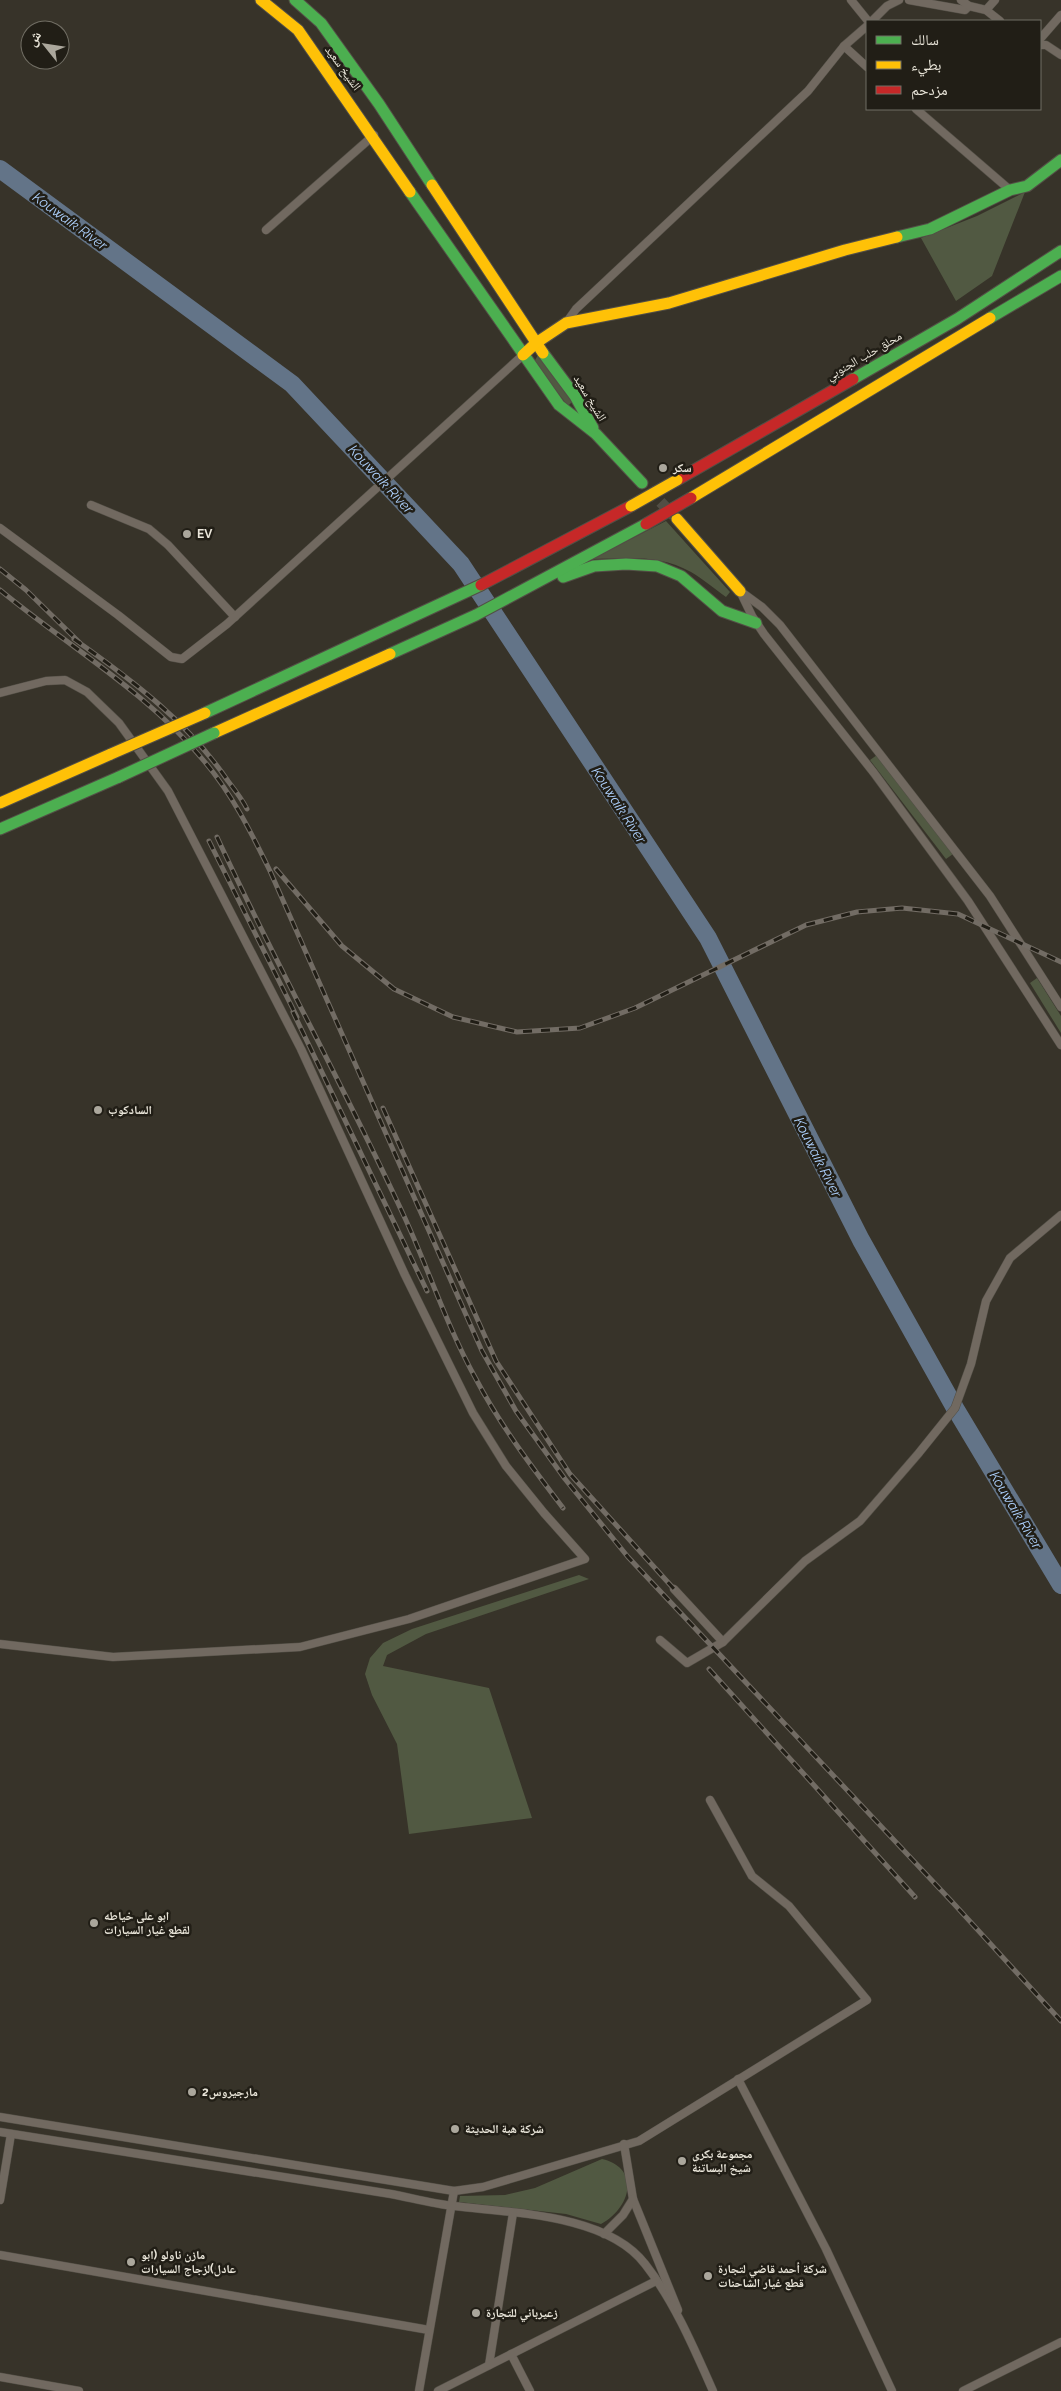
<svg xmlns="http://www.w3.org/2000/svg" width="1061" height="2391" font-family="Raleway,'Noto Naskh Arabic',sans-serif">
<rect width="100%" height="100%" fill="#373329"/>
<g fill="#515942">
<polygon points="1025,192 992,276 956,301 921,238 977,216"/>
<polygon points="538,355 572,402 568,406 534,362"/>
<path d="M666,521L730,592L726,597C715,589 703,579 691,572C660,554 626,558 592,559Z"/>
<polygon points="877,755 953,854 946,859 870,760"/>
<polygon points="1037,978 1061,1016 1061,1033 1030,983"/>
<polygon points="579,1575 589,1579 426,1634 387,1655 383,1666 489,1688 532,1818 409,1834 397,1744 372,1695 365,1674 370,1658 383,1643 412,1629"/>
<path d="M602,2159C641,2168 631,2208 601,2224L566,2214L459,2202L460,2196L505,2195L535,2188Z"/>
</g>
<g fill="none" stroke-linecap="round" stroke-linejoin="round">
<polyline stroke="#637488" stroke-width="18" points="0,169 292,384 461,564 708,938 861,1240 955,1408 1061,1585"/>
<polyline stroke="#524e44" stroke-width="11" stroke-dasharray="11 5.5" stroke-linecap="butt" points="649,490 674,516"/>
<defs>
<g id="street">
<polyline points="851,0 868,21"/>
<polyline points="909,0 965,10 969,6"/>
<polyline points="961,0 969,6 986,10 1000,21"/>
<polyline points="986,10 995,0"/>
<polyline points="872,21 887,6 899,0"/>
<polyline points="1040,39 1061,15"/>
<polyline points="1040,45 1046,45 1061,55"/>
<polyline points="844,46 867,67"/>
<polyline points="916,109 1010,190"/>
<polyline points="266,230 374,135"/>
<polyline points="566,323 576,309 808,91 844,46 867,26"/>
<polyline points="91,505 149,529 168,545 235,617"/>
<polyline points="0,528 118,615 171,657 182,659 227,624 523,355"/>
<polyline points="740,591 752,616 764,634 874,773 968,901 1061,1045"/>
<polyline points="740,591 762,607 780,625 990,896 1061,1007"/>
<polyline points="0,693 46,681 65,680 87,692 119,723 168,791 301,1049 405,1275 473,1413 506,1466 544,1513 585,1559 409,1619 300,1647 113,1657 0,1644"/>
<polyline points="674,1589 723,1642"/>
<polyline points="660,1640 687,1663 723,1642 805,1561 860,1521 918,1454 955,1408 971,1364 986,1301 1010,1258 1061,1215"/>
<polyline points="738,2079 826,2249 892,2391"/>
<polyline points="0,2117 454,2191 483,2187 639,2141 867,2000 789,1906 752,1876 710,1800"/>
<path d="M0,2132L391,2194C412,2198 433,2204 454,2206C512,2213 607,2214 645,2264C674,2301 694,2348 713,2391"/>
<polyline points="624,2144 633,2199 678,2310"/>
<polyline points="0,2200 11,2134"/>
<polyline points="604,2234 623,2215 633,2199"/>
<polyline points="0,2255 429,2330"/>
<polyline points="511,2354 530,2391"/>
<polyline points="489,2365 513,2213"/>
<polyline points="0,2377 79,2391"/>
<polyline points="419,2391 454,2191"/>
<polyline points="438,2391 656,2281"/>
<polyline points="963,2391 1061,2342"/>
</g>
<g id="fast">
<polyline points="295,0 321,23 379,104 432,185"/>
<polyline points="410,192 559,405 596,434 642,483"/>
<polyline points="897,237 930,229 1010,190 1027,186 1061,160"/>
<polyline points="990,318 1061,276"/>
<polyline points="543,353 575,396 593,428"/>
<polyline points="853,379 957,319 1061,251"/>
<polyline points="563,577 594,566 626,564 657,566 681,576 722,611 756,623"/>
<polyline points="390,654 476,615 646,524"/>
<polyline points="205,713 481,585"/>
<polyline points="0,829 119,777"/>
</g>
<g id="slow">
<polyline points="261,0 298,30 410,192"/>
<polyline points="432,185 543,353"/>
<polyline points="523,355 536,343 566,323 669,303 845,250 897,237"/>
<polyline points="691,498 990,318"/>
<polyline points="677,519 740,591"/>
<polyline points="214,733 390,654"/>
<polyline points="0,803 111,754"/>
</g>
<g id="jam">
<polyline points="677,480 853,379"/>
<polyline points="481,585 631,506"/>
</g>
</defs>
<use href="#street" stroke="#534f46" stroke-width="9"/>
<use href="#fast" stroke="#534f46" stroke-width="13"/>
<use href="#slow" stroke="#534f46" stroke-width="13"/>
<use href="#jam" stroke="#534f46" stroke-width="13"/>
<use href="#street" stroke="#716960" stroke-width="8"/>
<use href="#fast" stroke="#4caf50" stroke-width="11"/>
<use href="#slow" stroke="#ffc107" stroke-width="11"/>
<use href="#jam" stroke="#c62828" stroke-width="11"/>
<defs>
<g id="rail">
<polyline points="0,569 26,590 80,643"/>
<path d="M0,590C68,646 147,692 204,761C232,794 251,832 270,871L482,1351L516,1411L565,1479L628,1557L955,1905L1061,2021"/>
<path d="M74,639C132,680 188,722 228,781C235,790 242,799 247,809"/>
<path d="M217,837C276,965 345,1088 404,1216C429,1270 447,1327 476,1379C500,1425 532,1467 563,1508"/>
<polyline points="209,841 297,1017"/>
<polyline points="276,869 342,946 394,989 453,1017 517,1032 580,1028 635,1008 806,925 857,912 902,908 958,914 1061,962"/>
<polyline points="293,1012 427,1291"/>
<polyline points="383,1108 496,1361 570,1474 674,1589"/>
<polyline points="709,1669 915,1897"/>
</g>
</defs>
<use href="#rail" stroke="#726c64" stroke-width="5"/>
<use href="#rail" stroke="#211e16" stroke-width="3" stroke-dasharray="9" stroke-linecap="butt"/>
<defs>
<polyline id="fast-bridge" points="119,777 214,733"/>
<g id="slow-bridge">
<polyline points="631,506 677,480"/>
<polyline points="111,754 205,713"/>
</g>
<polyline id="jam-bridge" points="646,524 691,498"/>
</defs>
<use href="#fast-bridge" stroke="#534f46" stroke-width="13" stroke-linecap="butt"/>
<use href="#slow-bridge" stroke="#534f46" stroke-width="13" stroke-linecap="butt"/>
<use href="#jam-bridge" stroke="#534f46" stroke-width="13" stroke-linecap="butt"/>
<use href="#fast-bridge" stroke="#4caf50" stroke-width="11"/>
<use href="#slow-bridge" stroke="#ffc107" stroke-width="11"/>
<use href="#jam-bridge" stroke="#c62828" stroke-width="11"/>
</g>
<g fill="#aba79c" stroke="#211e16" stroke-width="2">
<circle cx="663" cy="468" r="5"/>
<circle cx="187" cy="534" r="5"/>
<circle cx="98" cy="1110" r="5"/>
<circle cx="94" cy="1923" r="5"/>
<circle cx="192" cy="2092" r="5"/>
<circle cx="455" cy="2129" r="5"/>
<circle cx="682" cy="2161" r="5"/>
<circle cx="131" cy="2262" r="5"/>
<circle cx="708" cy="2276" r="5"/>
<circle cx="476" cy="2313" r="5"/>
</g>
<g text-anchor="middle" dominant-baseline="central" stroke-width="5" stroke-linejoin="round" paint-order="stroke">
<g font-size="12" fill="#eae6da" stroke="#211e16">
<text transform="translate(343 68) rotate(54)">الشيخ سعيد</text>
<text transform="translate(864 356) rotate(-30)">محلق حلب الجنوبي</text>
<text transform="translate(590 398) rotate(59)">الشيخ سعيد</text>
</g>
<g font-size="12" font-weight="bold" fill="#eae6da" stroke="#211e16" text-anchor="start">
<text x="673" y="468">سكر</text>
<text x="197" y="534">EV</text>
<text x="108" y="1110">السادكوب</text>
<text x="104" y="1916">ابو علي خياطه<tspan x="104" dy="14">لقطع غيار السيارات</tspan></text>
<text x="202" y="2092">مارجيروس2</text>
<text x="465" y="2129">شركة هبة الحديثة</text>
<text x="692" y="2154">مجموعة بكري<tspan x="692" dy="14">شيخ البساتنة</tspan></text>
<text x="141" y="2255">مازن ناولو (ابو<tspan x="141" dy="14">عادل)لزجاج السيارات</tspan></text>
<text x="718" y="2269">شركة أحمد قاضي لتجارة<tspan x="718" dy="14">قطع غيار الشاحنات</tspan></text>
<text x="486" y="2313">زعيرباني للتجارة</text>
</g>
<g font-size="14" font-style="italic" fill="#accffb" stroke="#211e16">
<text transform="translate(70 221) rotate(36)">Kouwaik River</text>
<text transform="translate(381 479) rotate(47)">Kouwaik River</text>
<text transform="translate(619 805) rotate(57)">Kouwaik River</text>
<text transform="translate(818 1157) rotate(63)">Kouwaik River</text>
<text transform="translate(1016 1510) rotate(59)">Kouwaik River</text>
</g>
</g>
<rect x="866" y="20" width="175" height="90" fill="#211e16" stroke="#716e64"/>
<rect x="876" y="36" width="25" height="8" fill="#4caf50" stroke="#716e64"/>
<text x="911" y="45" font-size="15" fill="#eae6da">سالك</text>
<rect x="876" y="61" width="25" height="8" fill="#ffc107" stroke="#716e64"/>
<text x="911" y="70" font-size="15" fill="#eae6da">بطيء</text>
<rect x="876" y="86" width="25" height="8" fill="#c62828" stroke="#716e64"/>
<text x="911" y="95" font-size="15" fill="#eae6da">مزدحم</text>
<g transform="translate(45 45) rotate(300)"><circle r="24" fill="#211e16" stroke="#716e64"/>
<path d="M0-4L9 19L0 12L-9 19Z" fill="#aba79c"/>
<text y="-8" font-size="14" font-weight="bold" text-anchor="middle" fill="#eae6da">ش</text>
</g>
</svg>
